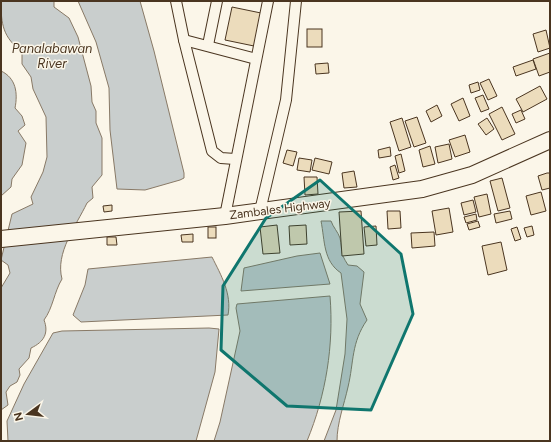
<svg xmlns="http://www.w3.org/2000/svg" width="551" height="442" font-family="Figtree,sans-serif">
<rect width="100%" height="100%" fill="#fbf6e9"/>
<g fill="#c9cecd" stroke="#887966">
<path d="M1,1H54V7L69,18L78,37L91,86L92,102L96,111V123L102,138V175L92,187L93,198L87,203C76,226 55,253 62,279C54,292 53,308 44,320C49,333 44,342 31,348L29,358L19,369L20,375L17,382L10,386L6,392L8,405L1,410V288L10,273L8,265L1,260L12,214L33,204L31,197L43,172L47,157L46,117L33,89L31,77L22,64V52C3,37 1,25 1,1Z"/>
<polygon points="78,1 140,1 154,51 184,173 184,178 180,180 145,190 117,189 110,130 109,88 96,42"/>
<path d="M1,71C16,78 18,93 15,108L22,116L25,125L18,131L26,143L22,165L12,179L11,187L1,196Z"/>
<path d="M321,221H331C333,227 338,232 340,238C343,252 339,251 348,265L357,266L364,272L360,304L367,320C351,343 354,362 348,387C344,405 337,423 337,441H324L336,410L345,354L347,319L341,273C323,261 325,241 321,221Z"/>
<polygon points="320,253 330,284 241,291 244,268 297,256"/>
<path d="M212,257C221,275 232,294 228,315L81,322L73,315L85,285L88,269Z"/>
<path d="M330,296C334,345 326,395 307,441H214L220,422L240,331L236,308L237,304Z"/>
<polygon points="209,328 219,329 215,372 196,441 8,441 7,421 24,384 53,333 62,331"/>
</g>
<g fill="#ecdcbc" stroke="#4a3520">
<polygon points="232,7 261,13 254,46 225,40"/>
<rect x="307" y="29" width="15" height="18"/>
<polygon points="546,30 550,48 538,52 533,34"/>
<polygon points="550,53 550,72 539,76 533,59"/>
<polygon points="533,60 536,69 516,76 513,67"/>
<polygon points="328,63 329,73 316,74 315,64"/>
<polygon points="489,79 497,96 488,100 480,83"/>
<polygon points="478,82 480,90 471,93 469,85"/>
<polygon points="540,86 547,99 523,112 516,99"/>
<polygon points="483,95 489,109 481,112 475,98"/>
<polygon points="463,98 470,116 459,121 451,104"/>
<polygon points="437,105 442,116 431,122 426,111"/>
<polygon points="502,107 515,134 502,140 489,114"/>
<polygon points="521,110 525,119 516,123 512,114"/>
<polygon points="417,117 426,143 414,147 405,121"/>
<polygon points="402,118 411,147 399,151 390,122"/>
<polygon points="487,118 494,129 486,135 478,124"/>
<polygon points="465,135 470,152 455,157 449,140"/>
<polygon points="449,144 452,159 438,163 435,147"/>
<polygon points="430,146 435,164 423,167 419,150"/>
<polygon points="390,147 391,156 379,158 378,150"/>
<polygon points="287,150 297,152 293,166 283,163"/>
<polygon points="401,154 405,171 399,173 395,156"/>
<polygon points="299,158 312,160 310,172 297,170"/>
<polygon points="315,158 332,162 329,174 312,170"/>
<polygon points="395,165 399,178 393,180 390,167"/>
<polygon points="354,171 357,187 344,188 342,173"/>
<polygon points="547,173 550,173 550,188 542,190 538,176"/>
<polygon points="304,177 317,177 318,194 305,195"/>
<polygon points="502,178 510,208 498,211 490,181"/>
<polygon points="541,192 546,211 531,215 526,196"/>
<polygon points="487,194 491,214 479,217 474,197"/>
<polygon points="473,200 476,212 464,215 461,203"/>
<polygon points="112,205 112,211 104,212 103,206"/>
<polygon points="449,208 453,232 436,235 432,211"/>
<polygon points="361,211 364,254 342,256 339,212"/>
<polygon points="387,211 400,211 401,228 388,229"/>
<polygon points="510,211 512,219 496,223 494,214"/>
<polygon points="476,214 477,220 466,223 464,217"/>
<polygon points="478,221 480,227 469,230 467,224"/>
<polygon points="277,225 280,253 263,254 260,227"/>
<polygon points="306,225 307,244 290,245 289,226"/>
<polygon points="376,226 377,245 366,246 364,227"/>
<polygon points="532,226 534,235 527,237 524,228"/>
<rect x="208" y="227" width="8" height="11"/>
<polygon points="517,227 521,239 515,241 511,229"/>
<polygon points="434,232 435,246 412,248 411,233"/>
<polygon points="193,234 193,242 182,242 181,235"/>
<polygon points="107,237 116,237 117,245 107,245"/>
<polygon points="501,242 507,270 488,275 482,246"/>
</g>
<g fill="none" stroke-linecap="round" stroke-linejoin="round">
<defs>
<g id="street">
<polyline points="176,1 184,40 212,151 221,158 235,159"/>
<polyline points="184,40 256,59"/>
<polyline points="208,45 217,1"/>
<polyline points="260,211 286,100 296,1"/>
<polyline points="225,216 268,1"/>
</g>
<polyline id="primary" points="1,239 225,216 422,189 472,175 550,140"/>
</defs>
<use href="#street" stroke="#4a3520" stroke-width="12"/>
<use href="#primary" stroke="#4a3520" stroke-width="18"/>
<use href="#street" stroke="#fbf6e9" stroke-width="10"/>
<use href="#primary" stroke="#fbf6e9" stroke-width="16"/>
</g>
<path fill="#0f766e" fill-opacity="0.2" stroke="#0f766e" stroke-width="3" stroke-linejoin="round" d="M320,180L401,254L413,314L371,410L287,406L221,350L223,286L266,218Z"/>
<g text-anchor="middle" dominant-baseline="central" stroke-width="3" stroke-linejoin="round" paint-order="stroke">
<g font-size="12" fill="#4a3520" stroke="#fbf6e9">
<text transform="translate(280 209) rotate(-7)">Zambales Highway</text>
</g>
<g font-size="13" font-style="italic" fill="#4a3520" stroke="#fbf6e9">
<text x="52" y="48">Panalabawan<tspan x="52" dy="15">River</tspan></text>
</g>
</g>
<rect width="551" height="442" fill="none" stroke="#4a3520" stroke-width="4"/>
<g transform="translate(28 414) rotate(255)" stroke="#fbf6e9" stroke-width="3" paint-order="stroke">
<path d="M0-3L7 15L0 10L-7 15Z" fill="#4a3520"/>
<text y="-6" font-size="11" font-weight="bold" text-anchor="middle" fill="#4a3520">N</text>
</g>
</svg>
